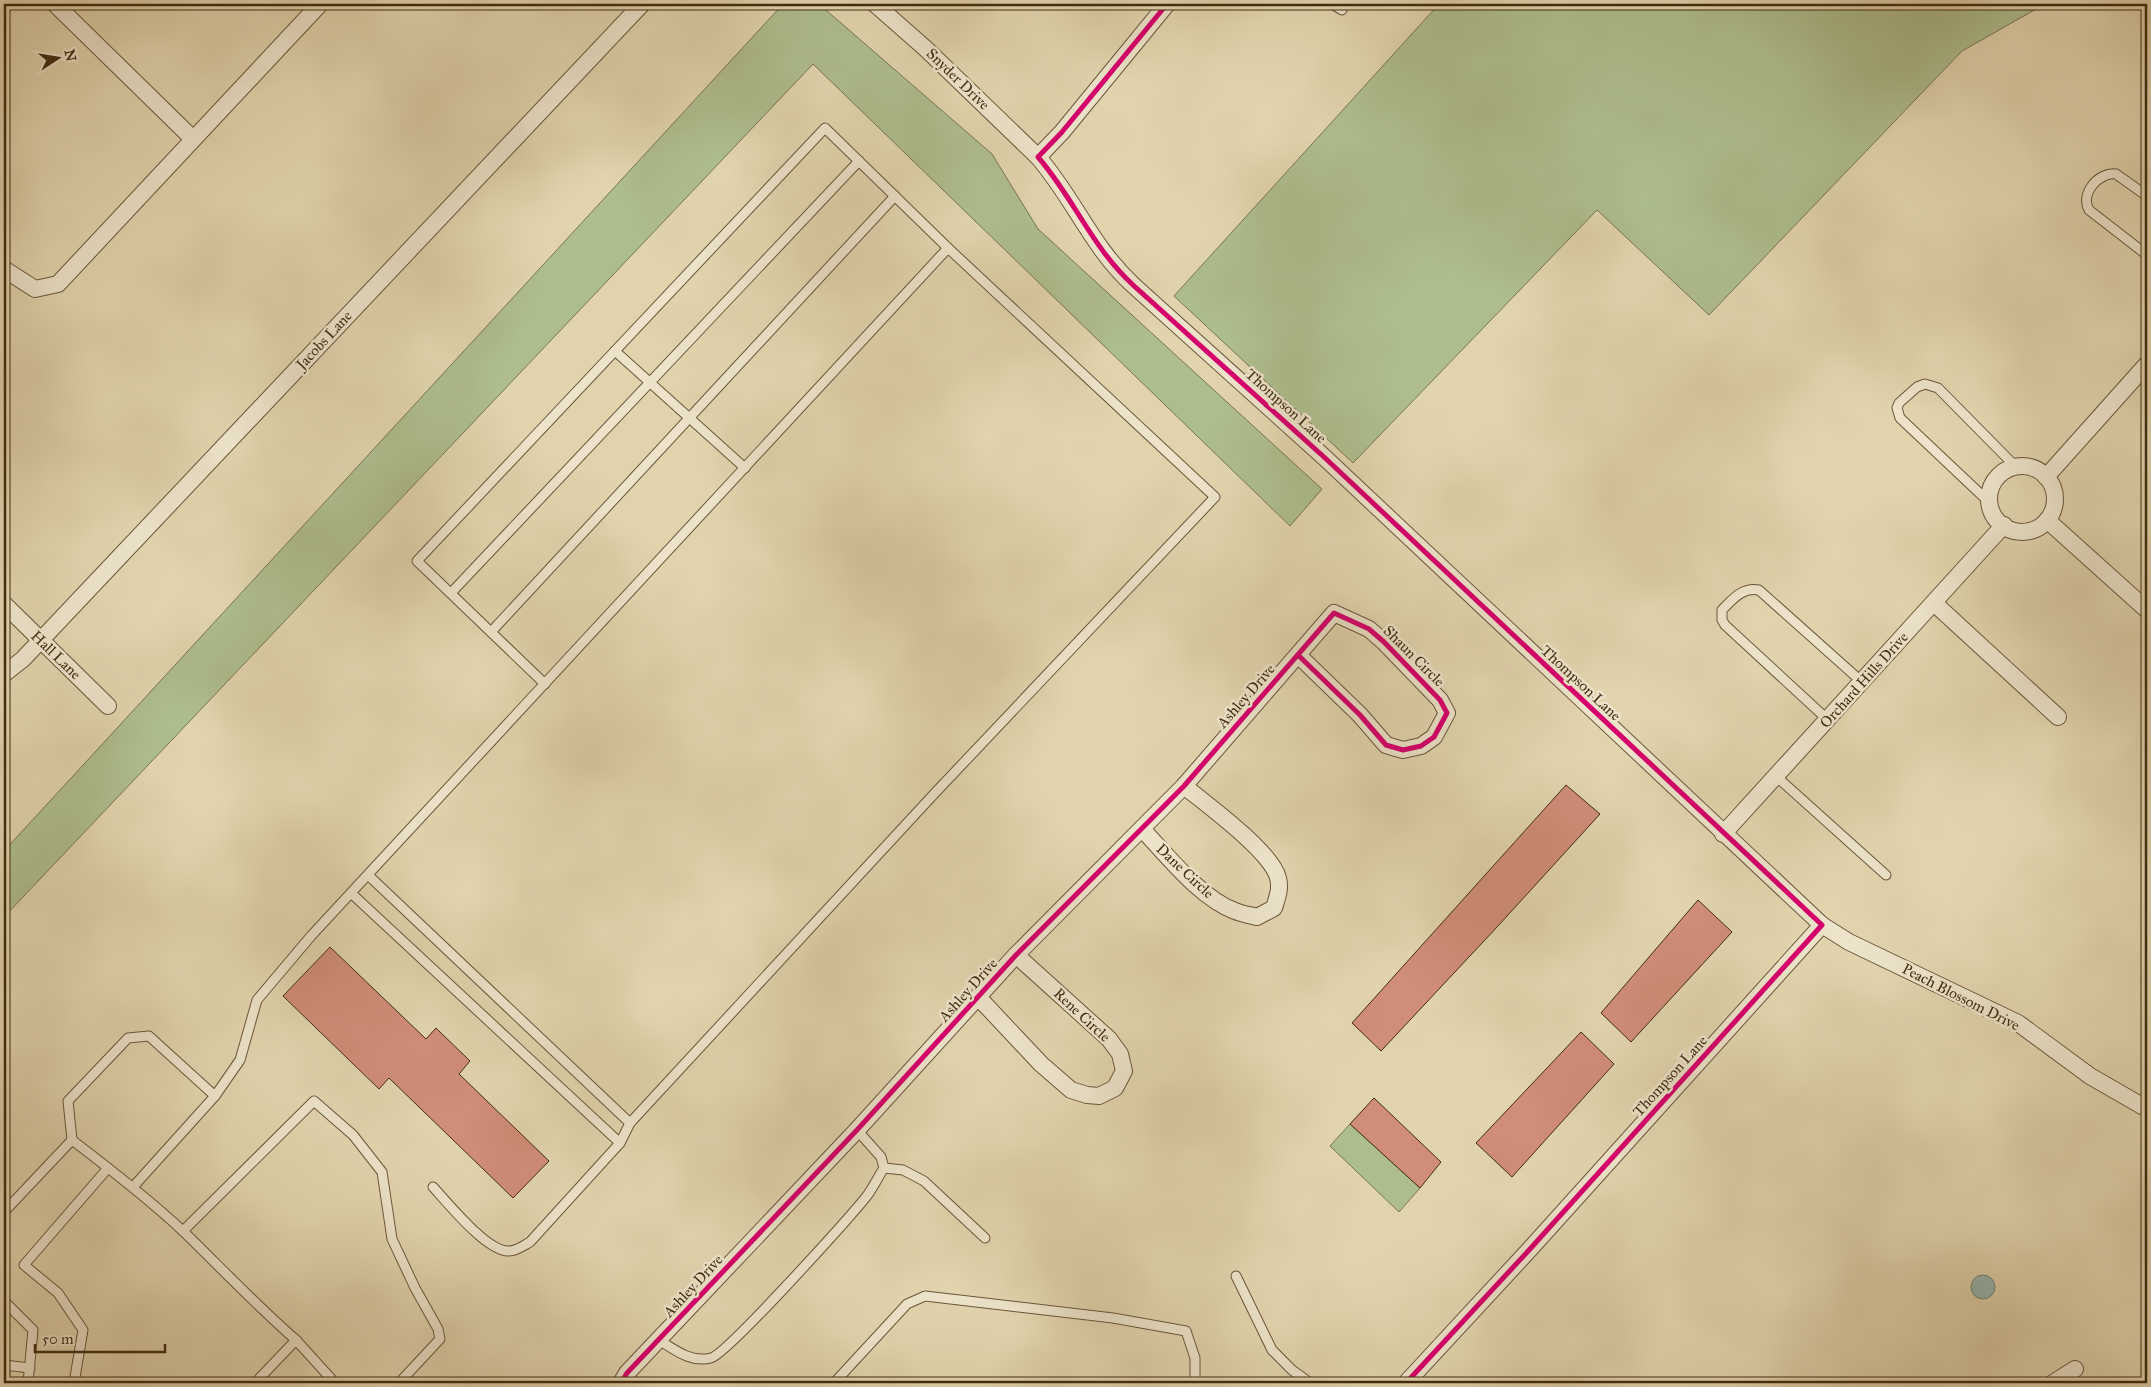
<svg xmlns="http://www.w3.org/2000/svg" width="2151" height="1387" font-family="'IM FELL Great Primer',serif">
<rect width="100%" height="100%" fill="#e1d4ad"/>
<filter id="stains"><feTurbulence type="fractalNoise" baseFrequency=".004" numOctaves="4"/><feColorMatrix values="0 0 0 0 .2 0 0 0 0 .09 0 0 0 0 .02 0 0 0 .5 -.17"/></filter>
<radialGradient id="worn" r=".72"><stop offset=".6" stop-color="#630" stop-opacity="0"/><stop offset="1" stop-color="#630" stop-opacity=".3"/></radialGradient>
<g fill="#aebd8d" stroke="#78744f">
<polygon points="783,4 819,4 992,154 1038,229 1322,489 1290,526 813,64 4,917 4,851"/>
<polygon points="1439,4 2045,4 1962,51 1709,315 1597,210 1353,463 1174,296"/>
<polygon points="1350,1124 1420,1188 1399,1212 1330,1146"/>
</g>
<circle fill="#95b7af" stroke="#737f70" cx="1983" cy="1287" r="12"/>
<g fill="#d08d78" stroke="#412c11">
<polygon points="1566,785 1600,814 1498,926 1381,1051 1352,1023"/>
<polygon points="1698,900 1732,932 1631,1042 1601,1013"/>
<polygon points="330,947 426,1039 436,1028 470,1061 459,1074 549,1161 513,1198 389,1078 379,1089 283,996"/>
<polygon points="1581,1032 1614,1064 1512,1177 1476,1143"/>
<polygon points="1374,1098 1441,1162 1420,1188 1350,1124"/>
</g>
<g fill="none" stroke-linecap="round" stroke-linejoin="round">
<defs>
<g id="lane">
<polyline points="1332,4 1342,10"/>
<path d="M2147,196L2116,174C2098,172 2080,194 2089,210L2147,255"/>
<polyline points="615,351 745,468"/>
<polyline points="1990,503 1900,418 1897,408 1899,403 1917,387 1925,384 1938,388 2016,467"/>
<polyline points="451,593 859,161"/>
<polyline points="491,632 895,196"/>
<polyline points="545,684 417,561 825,128 948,248"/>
<path d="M1828,720L1725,625L1722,620V610C1733,599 1742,587 1759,590L1862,682"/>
<polyline points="1777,777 1886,875"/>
<polyline points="351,893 620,1143"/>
<path d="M72,1140C110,1169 149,1199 184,1232C221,1268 257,1306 296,1340L255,1383"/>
<polyline points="884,1168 903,1170 924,1181 985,1238"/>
<polyline points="133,1187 215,1096"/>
<path d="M433,1187C448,1203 487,1252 509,1251C517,1251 523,1246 530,1242L620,1143L630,1123"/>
<polyline points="4,1212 72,1140 68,1101 128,1038 149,1036 215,1096 240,1060 257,1000 311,936 948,248 1215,497 934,794 630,1123 368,875"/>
<polyline points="183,1231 314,1101 353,1135 382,1172 392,1239 415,1288 438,1329 440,1339 399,1383"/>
<polyline points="1236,1276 1272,1350 1292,1370 1310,1383"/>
<polyline points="4,1301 33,1330 28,1383"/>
<polyline points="296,1340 335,1383"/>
<path d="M659,1340C675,1350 691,1363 711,1358C727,1354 849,1218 866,1197C873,1188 878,1177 884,1168L881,1157L857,1130"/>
<polyline points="4,1365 30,1368"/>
<polyline points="74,1383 83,1330 58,1293 24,1265 108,1168"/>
<polyline points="834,1383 907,1304 925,1296 1113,1318 1186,1331 1195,1358 1195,1383"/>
</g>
<g id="street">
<polyline points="55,4 193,139"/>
<polyline points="875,4 925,48 1038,157"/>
<path d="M1167,4L1062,132L1038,157C1075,200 1091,246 1133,285L1324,457L1822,925L1530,1249L1406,1383"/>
<polyline points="4,269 35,289 58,284 320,4"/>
<circle cx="2022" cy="499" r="33"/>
<polyline points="2046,477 2147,364"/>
<polyline points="2047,520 2147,610"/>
<polyline points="1934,603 2058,717"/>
<polyline points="4,604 108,706"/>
<polyline points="4,674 23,659 642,4"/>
<path d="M1142,829C1167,855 1200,898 1235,911C1242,914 1250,915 1257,917L1274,908C1277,898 1281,889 1278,878C1272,852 1206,804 1184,786"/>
<polyline points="1723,834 2004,525"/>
<polyline points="1822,925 1849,942 2018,1023 2090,1076 2142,1106 2147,1107"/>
<polyline points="978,997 1041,1064 1071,1090 1087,1095 1099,1096 1115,1088 1124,1071 1120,1054 1109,1039 1016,955"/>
<polyline points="621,1383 627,1373 857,1130 1016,955 1184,786 1334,613 1369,629 1384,642 1440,700 1447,713 1434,737 1421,746 1403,750 1386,745 1360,715 1298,655"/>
<polyline points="2053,1383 2075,1369"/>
</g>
</defs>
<use href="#lane" stroke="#695638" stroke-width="11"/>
<use href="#street" stroke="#695638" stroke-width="18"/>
<use href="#lane" stroke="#ece3ca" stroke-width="9"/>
<use href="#street" stroke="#ece3ca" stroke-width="16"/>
<defs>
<g id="cycleway">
<path d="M1167,4L1062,132L1038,157C1075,200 1091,246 1133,285L1324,457L1822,925L1530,1249L1406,1383"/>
<polyline points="621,1383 627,1373 857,1130 1016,955 1184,786 1334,613 1369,629 1384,642 1440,700 1447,713 1434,737 1421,746 1403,750 1386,745 1360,715 1298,655"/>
</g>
</defs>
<use href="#cycleway" stroke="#ece3ca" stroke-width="8"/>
<use href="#cycleway" stroke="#d6006c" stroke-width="5"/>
</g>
<g text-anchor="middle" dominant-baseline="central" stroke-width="5" stroke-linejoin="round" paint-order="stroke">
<g font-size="15" fill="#412c11" stroke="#ece3ca">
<text transform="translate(958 79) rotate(44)">Snyder Drive</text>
<text transform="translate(324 340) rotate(-47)">Jacobs Lane</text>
<text transform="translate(1286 406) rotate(42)">Thompson Lane</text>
<text transform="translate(56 655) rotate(44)">Hall Lane</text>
<text transform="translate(1414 656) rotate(45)">Shaun Circle</text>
<text transform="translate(1864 680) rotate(-48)">Orchard Hills Drive</text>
<text transform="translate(1581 683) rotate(43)">Thompson Lane</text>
<text transform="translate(1246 696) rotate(-49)">Ashley Drive</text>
<text transform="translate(1185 871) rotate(43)">Dane Circle</text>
<text transform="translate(968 990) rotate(-48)">Ashley Drive</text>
<text transform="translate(1961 997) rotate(27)">Peach Blossom Drive</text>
<text transform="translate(1082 1015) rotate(43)">Rene Circle</text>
<text transform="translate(1670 1076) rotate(-48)">Thompson Lane</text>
<text transform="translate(693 1286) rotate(-47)">Ashley Drive</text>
</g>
</g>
<rect width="2151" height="1387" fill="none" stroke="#e1d4ad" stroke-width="20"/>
<rect x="5" y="5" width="2141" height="1377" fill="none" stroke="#412c11" stroke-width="2.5"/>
<rect x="10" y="10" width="2131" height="1367" fill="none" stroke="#412c11"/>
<g transform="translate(58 58) rotate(78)" stroke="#ece3ca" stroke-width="4" paint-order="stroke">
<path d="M0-4L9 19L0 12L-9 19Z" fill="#412c11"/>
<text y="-8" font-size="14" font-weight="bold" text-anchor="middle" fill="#412c11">N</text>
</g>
<path d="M35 1344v8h130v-8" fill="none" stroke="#412c11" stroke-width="2.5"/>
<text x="42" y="1344" font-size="15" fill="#412c11" stroke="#ece3ca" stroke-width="4" paint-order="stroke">50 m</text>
<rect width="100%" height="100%" filter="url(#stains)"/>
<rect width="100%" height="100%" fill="url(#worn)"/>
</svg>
